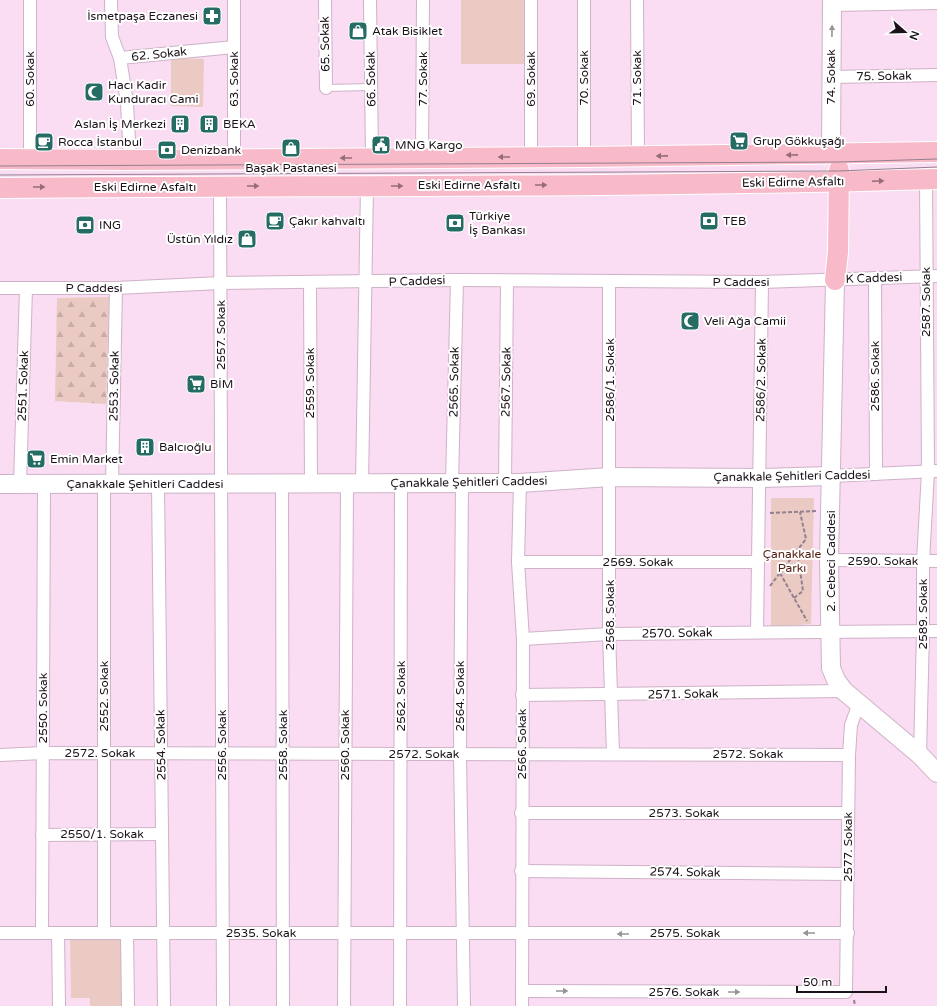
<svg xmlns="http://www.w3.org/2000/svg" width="937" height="1006" font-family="'Varela Round',sans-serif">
<defs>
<pattern id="forest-firs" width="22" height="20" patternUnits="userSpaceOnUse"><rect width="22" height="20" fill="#eacac2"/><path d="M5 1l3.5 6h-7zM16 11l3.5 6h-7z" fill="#c8aca6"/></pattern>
</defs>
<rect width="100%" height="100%" fill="#faddf3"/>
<g fill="#eacac2">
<rect x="461" y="0" width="63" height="64"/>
<polygon points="171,58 204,59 203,107 171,106"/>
<polygon points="771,498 814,498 811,624 771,627"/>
<polygon points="121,935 122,1006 90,1006 90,998 71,998 70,936"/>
</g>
<polygon fill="url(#forest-firs)" points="109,297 106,404 55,401 57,298"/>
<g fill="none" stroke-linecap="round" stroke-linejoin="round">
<defs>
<polyline id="lane" points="326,88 371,87"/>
<g id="street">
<polyline points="111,0 112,37 120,58 234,47"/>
<polyline points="325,0 326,88"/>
<polyline points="370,0 372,158"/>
<polyline points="531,0 531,157"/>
<polyline points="584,0 584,157"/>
<polyline points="637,0 638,156"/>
<polyline points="832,5 937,3"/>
<polyline points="120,58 127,103 130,160"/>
<polyline points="831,77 937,75"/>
<polyline points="234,158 234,0"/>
<polyline points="422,158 423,0"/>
<polyline points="30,159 30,0"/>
<polyline points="220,187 223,1006"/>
<polyline points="875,278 876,474"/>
<polyline points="609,282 609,634 613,753"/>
<polyline points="310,283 311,483"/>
<polyline points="0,288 116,288 221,283 457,280 762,282 937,276"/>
<polyline points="830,476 937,471"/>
<polyline points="282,483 283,1006"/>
<polyline points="362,483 367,186"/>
<polyline points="452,483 457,280"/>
<polyline points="462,483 460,754 464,1006"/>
<polyline points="505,483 507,281"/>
<polyline points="520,483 518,562 523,639 522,1006"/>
<polyline points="20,484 26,288"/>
<polyline points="104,484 104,933"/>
<polyline points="112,484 116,288"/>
<polyline points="158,484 164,1006"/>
<polyline points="829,560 937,561"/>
<polyline points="518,562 758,562"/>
<polyline points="757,632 762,282"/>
<polyline points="523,639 609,634 937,631"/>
<polyline points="522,695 844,691"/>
<polyline points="0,755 43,753 849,755"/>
<polyline points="920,755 923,631 923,561 928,472 926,179"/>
<polyline points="521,813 848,813"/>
<polyline points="42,835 162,834"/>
<polyline points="521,871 848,874"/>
<polyline points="0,933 848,933"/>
<polyline points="42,933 44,484"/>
<polyline points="58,933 59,1006"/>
<polyline points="127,933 128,1006"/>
<polyline points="523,991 846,992 849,755 851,725 859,703"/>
<polyline points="344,1006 347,483"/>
<polyline points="400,1006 401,483"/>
</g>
<g id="secondary">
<polyline points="831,154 832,0"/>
<polyline points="835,280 829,560 831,668 836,680 844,691 920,755 937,773"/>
<polyline points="0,484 520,483 610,477 760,478 830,476"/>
</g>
<g id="primary">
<polyline points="0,159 130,160 584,157 937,152"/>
<path d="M0,188C312,185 625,188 937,179"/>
<polyline points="835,280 838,252 839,170"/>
</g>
</defs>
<use href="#lane" stroke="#ceb2c7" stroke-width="8"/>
<use href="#street" stroke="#ceb2c7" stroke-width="14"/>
<use href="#secondary" stroke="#ceb2c7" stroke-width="20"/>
<use href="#primary" stroke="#fff" stroke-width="22"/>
<g stroke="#948090" stroke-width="2" stroke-dasharray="4 2" stroke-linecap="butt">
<polyline points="770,513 816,511"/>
<polyline points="793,556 815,558"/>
<polyline points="780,573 807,621"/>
<polyline points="770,586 806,539 800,512"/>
<polyline points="794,598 803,591 798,556"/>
<polyline points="854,1000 855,1006"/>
</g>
<use href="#lane" stroke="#fff" stroke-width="6"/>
<use href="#street" stroke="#fff" stroke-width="12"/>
<use href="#secondary" stroke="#fff" stroke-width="18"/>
<use href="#primary" stroke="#f8b9c8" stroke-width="20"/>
<g stroke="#947f8f" stroke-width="1">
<polyline points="0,166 839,162 937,159"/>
<polyline points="0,175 839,171 937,167"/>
</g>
</g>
<defs><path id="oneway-solid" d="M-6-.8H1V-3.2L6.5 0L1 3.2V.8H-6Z"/></defs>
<g fill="#989498">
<use href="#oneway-solid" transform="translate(832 31) rotate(-89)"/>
<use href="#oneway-solid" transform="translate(809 933) rotate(180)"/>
<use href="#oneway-solid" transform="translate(623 934) rotate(180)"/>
<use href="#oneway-solid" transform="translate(562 991)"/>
<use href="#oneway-solid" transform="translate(734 992)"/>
</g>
<g fill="#956d79">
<use href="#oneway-solid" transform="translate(792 155) rotate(179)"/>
<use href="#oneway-solid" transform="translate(662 156) rotate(179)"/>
<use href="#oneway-solid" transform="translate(504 157) rotate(180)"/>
<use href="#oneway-solid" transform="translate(346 158) rotate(180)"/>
<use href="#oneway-solid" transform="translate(878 181) rotate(-2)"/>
<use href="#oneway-solid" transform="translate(541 185)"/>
<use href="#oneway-solid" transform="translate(253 186)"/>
<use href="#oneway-solid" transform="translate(397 186)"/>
<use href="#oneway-solid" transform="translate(39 187)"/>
</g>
<defs>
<symbol id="pharmacy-square" viewBox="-11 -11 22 22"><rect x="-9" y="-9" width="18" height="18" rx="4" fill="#246c64" stroke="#fff"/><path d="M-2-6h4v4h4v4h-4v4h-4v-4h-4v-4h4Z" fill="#fff"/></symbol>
<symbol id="shop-square" viewBox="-11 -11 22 22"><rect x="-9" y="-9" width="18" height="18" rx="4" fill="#246c64" stroke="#fff"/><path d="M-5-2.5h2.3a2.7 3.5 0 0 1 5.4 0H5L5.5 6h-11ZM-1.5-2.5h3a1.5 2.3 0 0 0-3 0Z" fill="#fff"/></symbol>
<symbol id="mosque-square" viewBox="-11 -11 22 22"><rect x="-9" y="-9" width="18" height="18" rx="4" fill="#246c64" stroke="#fff"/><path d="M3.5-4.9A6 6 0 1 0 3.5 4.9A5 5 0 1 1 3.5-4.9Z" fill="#fff"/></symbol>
<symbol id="building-square" viewBox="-11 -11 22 22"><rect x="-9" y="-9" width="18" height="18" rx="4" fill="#246c64" stroke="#fff"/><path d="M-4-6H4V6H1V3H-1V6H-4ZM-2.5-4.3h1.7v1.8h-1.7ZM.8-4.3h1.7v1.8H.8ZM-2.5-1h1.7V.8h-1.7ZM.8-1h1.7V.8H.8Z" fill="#fff"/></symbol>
<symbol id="supermarket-square" viewBox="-11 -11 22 22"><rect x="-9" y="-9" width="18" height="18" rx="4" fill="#246c64" stroke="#fff"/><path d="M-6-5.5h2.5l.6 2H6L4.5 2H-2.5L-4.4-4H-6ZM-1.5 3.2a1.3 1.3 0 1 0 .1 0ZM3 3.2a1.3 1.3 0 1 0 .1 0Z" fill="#fff"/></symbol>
<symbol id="cafe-square" viewBox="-11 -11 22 22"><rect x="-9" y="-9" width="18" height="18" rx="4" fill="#246c64" stroke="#fff"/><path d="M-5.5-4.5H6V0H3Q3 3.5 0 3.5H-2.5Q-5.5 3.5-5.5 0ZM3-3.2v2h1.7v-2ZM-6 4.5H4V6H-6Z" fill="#fff"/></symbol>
<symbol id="civic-square" viewBox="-11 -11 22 22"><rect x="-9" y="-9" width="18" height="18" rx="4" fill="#246c64" stroke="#fff"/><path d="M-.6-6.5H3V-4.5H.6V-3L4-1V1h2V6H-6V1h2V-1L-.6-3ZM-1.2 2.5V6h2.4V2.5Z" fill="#fff"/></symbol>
<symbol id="bank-square" viewBox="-11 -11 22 22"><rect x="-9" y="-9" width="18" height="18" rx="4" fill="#246c64" stroke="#fff"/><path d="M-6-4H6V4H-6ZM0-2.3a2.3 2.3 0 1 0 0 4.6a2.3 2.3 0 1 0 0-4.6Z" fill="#fff"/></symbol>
</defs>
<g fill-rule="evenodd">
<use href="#pharmacy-square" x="201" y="5" width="22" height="22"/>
<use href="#shop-square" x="347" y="20" width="22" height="22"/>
<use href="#mosque-square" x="83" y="81" width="22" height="22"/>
<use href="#building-square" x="169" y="113" width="22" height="22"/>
<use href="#building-square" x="198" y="113" width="22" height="22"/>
<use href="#supermarket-square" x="728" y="130" width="22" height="22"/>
<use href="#cafe-square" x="33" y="131" width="22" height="22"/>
<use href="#civic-square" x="370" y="134" width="22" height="22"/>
<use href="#shop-square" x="280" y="137" width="22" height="22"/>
<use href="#bank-square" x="156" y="139" width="22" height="22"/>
<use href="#cafe-square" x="264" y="210" width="22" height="22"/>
<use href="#bank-square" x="698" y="210" width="22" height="22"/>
<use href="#bank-square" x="444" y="212" width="22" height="22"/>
<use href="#bank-square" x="74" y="214" width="22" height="22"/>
<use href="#shop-square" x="236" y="228" width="22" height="22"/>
<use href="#mosque-square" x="679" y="310" width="22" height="22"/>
<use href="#supermarket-square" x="185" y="373" width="22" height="22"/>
<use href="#building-square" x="134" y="436" width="22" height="22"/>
<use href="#supermarket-square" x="25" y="448" width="22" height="22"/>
</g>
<g text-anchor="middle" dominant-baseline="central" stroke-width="4" stroke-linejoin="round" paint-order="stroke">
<g font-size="12" fill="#1b1119" stroke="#fff" text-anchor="start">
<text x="198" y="16" text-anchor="end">İsmetpaşa Eczanesi</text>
<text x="372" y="31">Atak Bisiklet</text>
<text x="108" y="85">Hacı Kadir<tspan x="108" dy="14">Kunduracı Cami</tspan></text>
<text x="166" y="124" text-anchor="end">Aslan İş Merkezi</text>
<text x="223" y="124">BEKA</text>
<text x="753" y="141">Grup Gökkuşağı</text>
<text x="58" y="142">Rocca İstanbul</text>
<text x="395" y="145">MNG Kargo</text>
<text x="181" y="150">Denizbank</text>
<text x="291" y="168" text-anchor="middle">Başak Pastanesi</text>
<text x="469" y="216">Türkiye<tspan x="469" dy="14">İş Bankası</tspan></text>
<text x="289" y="221">Çakır kahvaltı</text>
<text x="723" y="221">TEB</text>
<text x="99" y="225">ING</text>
<text x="233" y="239" text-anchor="end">Üstün Yıldız</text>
<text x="704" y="321">Veli Ağa Camii</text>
<text x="210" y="384">BİM</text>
<text x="159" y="447">Balcıoğlu</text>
<text x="50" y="459">Emin Market</text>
</g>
<g font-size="12" fill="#1b1119" stroke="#fff">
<text transform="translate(325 44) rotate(-91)">65. Sokak</text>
<text transform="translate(159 54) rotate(-6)">62. Sokak</text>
<text transform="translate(884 76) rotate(-1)">75. Sokak</text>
<text transform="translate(831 77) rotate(-90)">74. Sokak</text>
<text transform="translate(584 78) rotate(-90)">70. Sokak</text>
<text transform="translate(637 78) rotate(-90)">71. Sokak</text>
<text transform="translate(30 79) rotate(-90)">60. Sokak</text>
<text transform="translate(234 79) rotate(-90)">63. Sokak</text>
<text transform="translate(371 79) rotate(-91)">66. Sokak</text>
<text transform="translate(423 79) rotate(-90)">77. Sokak</text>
<text transform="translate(531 79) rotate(-90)">69. Sokak</text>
<text transform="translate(793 182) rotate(-1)">Eski Edirne Asfaltı</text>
<text x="469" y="185">Eski Edirne Asfaltı</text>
<text x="145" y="187">Eski Edirne Asfaltı</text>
<text transform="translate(874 278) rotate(-2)">K Caddesi</text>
<text transform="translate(417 281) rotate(-2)">P Caddesi</text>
<text x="741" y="282">P Caddesi</text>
<text x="94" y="288">P Caddesi</text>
<text transform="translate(926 302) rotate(-90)">2587. Sokak</text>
<text transform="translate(221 335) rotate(-90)">2557. Sokak</text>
<text transform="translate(875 376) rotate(-90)">2586. Sokak</text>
<text transform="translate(610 380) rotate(-90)">2586/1. Sokak</text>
<text transform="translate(761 380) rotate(-89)">2586/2. Sokak</text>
<text transform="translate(454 382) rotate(-89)">2565. Sokak</text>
<text transform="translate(506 382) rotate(-89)">2567. Sokak</text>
<text transform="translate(310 383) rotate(-90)">2559. Sokak</text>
<text transform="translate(23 386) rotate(-88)">2551. Sokak</text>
<text transform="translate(114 386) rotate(-89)">2553. Sokak</text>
<text transform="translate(792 476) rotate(-1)">Çanakkale Şehitleri Caddesi</text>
<text transform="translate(469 482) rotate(-1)">Çanakkale Şehitleri Caddesi</text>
<text x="145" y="484">Çanakkale Şehitleri Caddesi</text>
<text transform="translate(831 561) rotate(-90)">2. Cebeci Caddesi</text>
<text x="883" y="561">2590. Sokak</text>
<text x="638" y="562">2569. Sokak</text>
<text transform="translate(923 614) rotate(-90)">2589. Sokak</text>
<text transform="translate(610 615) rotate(-90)">2568. Sokak</text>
<text transform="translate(677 633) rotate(-1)">2570. Sokak</text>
<text transform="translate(683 694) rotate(-1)">2571. Sokak</text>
<text transform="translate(104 696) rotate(-90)">2552. Sokak</text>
<text transform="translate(401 696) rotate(-90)">2562. Sokak</text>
<text transform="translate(460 696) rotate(-90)">2564. Sokak</text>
<text transform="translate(43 708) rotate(-90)">2550. Sokak</text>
<text transform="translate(522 744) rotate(-90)">2566. Sokak</text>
<text transform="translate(161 745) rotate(-91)">2554. Sokak</text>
<text transform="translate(222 745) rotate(-90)">2556. Sokak</text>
<text transform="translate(283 745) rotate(-90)">2558. Sokak</text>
<text transform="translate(345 745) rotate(-90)">2560. Sokak</text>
<text x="100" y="753">2572. Sokak</text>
<text x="424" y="754">2572. Sokak</text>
<text x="748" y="754">2572. Sokak</text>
<text x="684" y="813">2573. Sokak</text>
<text x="102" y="834">2550/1. Sokak</text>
<text transform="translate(848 847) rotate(-90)">2577. Sokak</text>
<text transform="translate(685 872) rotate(1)">2574. Sokak</text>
<text x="261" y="933">2535. Sokak</text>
<text x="685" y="933">2575. Sokak</text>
<text x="684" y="992">2576. Sokak</text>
</g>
<g font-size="12" fill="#511d10" stroke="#fff">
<text x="792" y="554">Çanakkale<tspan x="792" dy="14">Parkı</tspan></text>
</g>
</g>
<g transform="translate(905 32) rotate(110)" stroke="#ffffff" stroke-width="3" paint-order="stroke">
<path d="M0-3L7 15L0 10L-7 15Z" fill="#1b1119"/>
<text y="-6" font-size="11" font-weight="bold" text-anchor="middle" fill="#1b1119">N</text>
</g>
<path d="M797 986v6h89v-6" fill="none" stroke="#1b1119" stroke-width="2"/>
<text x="803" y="986" font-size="12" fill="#1b1119" stroke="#ffffff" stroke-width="3" paint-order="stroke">50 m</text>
</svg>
